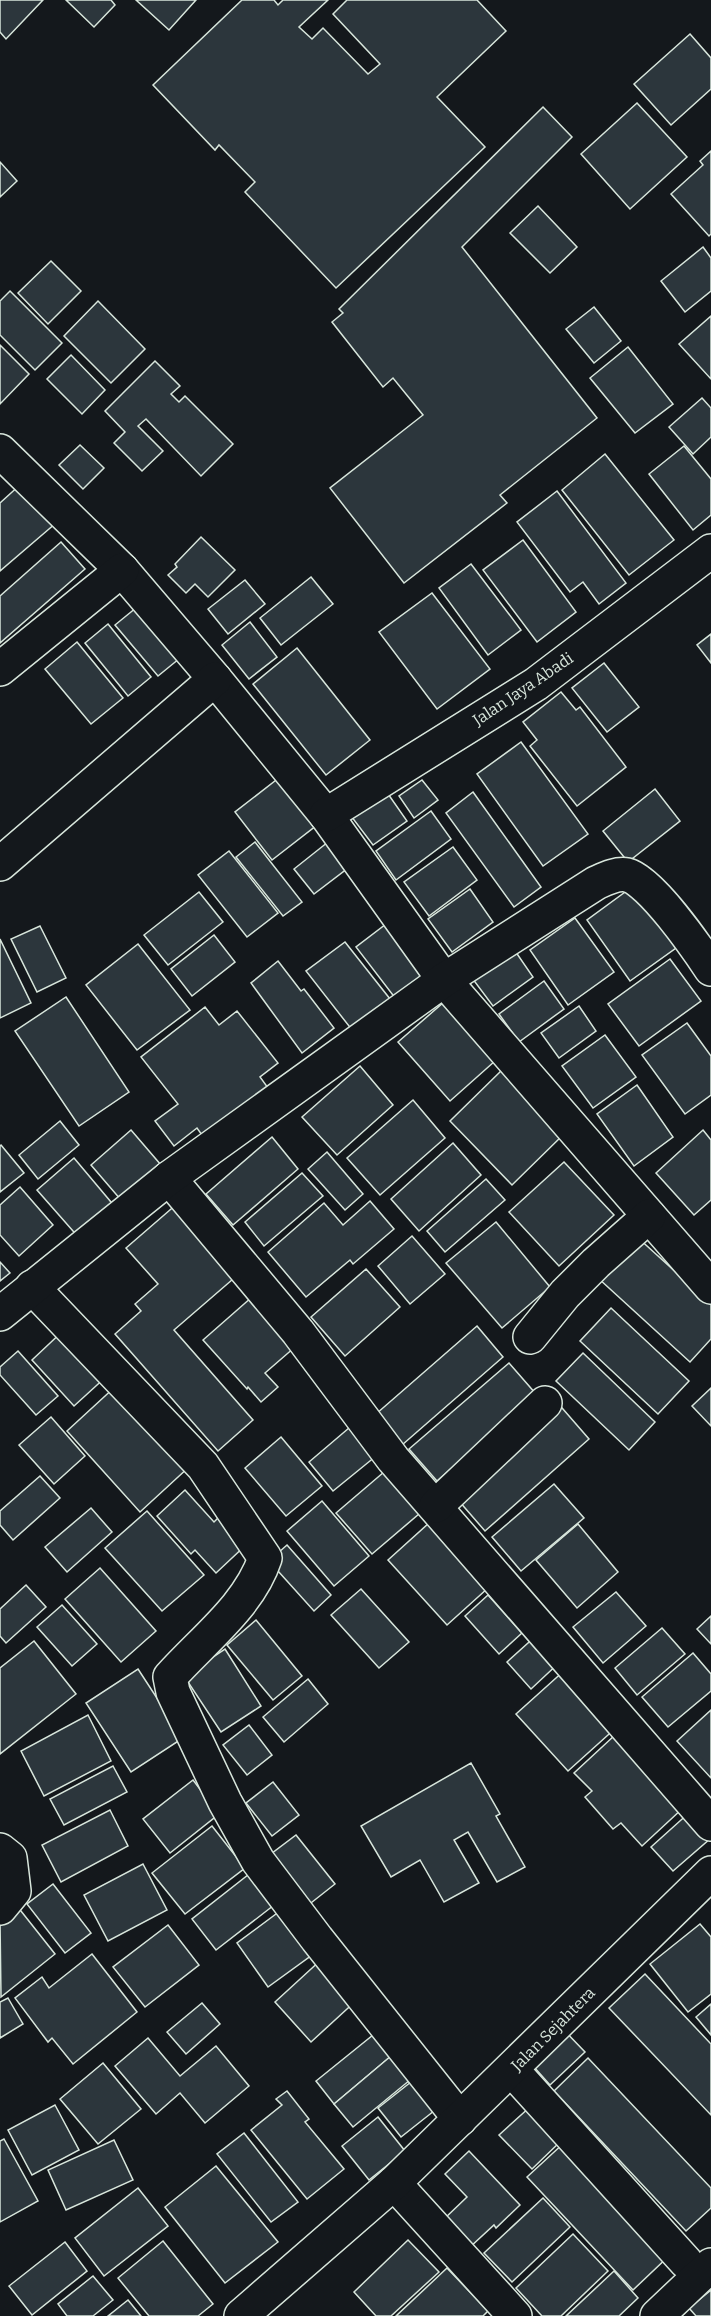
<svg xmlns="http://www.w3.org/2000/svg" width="711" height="2316" font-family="Bitter,serif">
<rect width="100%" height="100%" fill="#14181c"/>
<g fill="#2c363c" stroke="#d8e6dc" stroke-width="1.5">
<polygon points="0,0 43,0 6,39 0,32"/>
<polygon points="66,0 111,0 115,5 94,27"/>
<polygon points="136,0 196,0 169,30"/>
<polygon points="242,0 274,0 278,5 283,0 328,0 299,27 312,39 323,28 368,74 380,64 333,14 347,0 477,0 506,31 437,97 485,147 336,288 245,192 255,182 219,145 215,150 153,85"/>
<polygon points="690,34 711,58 711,89 671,125 634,84"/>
<polygon points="637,103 687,157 630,209 581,154"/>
<polygon points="543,107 572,137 462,247 597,418 500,495 507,503 404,583 330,488 423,415 393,378 383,387 332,322 343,313 339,309"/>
<polygon points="711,151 711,234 709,236 671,194 703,165 700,161"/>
<polygon points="0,162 17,181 0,197"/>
<polygon points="538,206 577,247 550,273 510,233"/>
<polygon points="703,247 711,258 711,291 685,312 661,281"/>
<polygon points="51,261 81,291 48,324 18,293"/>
<polygon points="10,291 62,343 35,370 0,335 0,301"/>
<polygon points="98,301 145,349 111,383 64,336"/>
<polygon points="594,307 621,341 594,363 566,329"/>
<polygon points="711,316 711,379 679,344"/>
<polygon points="0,345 29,374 0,404"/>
<polygon points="628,347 673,404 635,433 590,378"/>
<polygon points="71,355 105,390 82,414 47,379"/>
<polygon points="155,361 180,386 171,394 179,402 185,396 233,444 201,476 146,419 138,426 163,451 142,471 114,443 125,432 105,411"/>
<polygon points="702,398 711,408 711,437 693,454 669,427"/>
<polygon points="80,445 104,468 83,489 59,465"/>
<polygon points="684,446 711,479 711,515 693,530 649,474"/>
<polygon points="605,454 674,540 629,575 562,490"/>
<polygon points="22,483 56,523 0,571 0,503"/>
<polygon points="557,491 626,583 599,604 583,582 570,592 517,522"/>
<polygon points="201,537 235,570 208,597 195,584 186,593 168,575 177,567 175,564"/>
<polygon points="523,540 576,612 537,642 483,570"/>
<polygon points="61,542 85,569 0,643 0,596"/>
<polygon points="471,564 521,630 488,655 439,588"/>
<polygon points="311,577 333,604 281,645 260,618"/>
<polygon points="245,580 265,604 228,634 208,609"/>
<polygon points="432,593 490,669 437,709 379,632"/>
<polygon points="142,603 185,654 158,676 115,625"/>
<polygon points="250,622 277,657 249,679 222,645"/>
<polygon points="108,624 151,677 128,696 85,643"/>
<polygon points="711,634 711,663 697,645"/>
<polygon points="77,642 123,698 91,724 45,669"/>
<polygon points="297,648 370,740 326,775 253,684"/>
<polygon points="604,663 639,707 607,732 572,688"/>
<polygon points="561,692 576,710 580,707 626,767 577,806 530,746 537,740 523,722"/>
<polygon points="521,742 588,834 543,866 477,774"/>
<polygon points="280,777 317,825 272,860 235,812"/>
<polygon points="422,780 438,800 414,818 399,796"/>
<polygon points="655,789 680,821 628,862 603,831"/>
<polygon points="386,791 407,821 373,845 351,816"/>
<polygon points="473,792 541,887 514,907 446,813"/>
<polygon points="431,811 451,839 396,880 376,851"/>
<polygon points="255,842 302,902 283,916 236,857"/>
<polygon points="328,842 348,868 314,894 294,869"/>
<polygon points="453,847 477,880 429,916 404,882"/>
<polygon points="229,851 278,913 247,937 198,875"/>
<polygon points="632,887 676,948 630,981 587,920"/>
<polygon points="470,889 493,922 452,952 428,919"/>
<polygon points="199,892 223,922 168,965 144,935"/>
<polygon points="575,918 614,972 568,1005 530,950"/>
<polygon points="390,921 434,976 399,1003 356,947"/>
<polygon points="40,926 66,978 37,992 11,939"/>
<polygon points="214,935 235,962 192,996 171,969"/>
<polygon points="0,939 31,1003 0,1018"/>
<polygon points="345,942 394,1004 356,1035 306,971"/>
<polygon points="138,944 190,1010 137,1050 86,985"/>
<polygon points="511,945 533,977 493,1006 469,974"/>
<polygon points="670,959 701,1001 639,1046 608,1004"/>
<polygon points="278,961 301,991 304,989 334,1028 302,1053 251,983"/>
<polygon points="544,981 564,1009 519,1042 499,1014"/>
<polygon points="66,997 129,1092 79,1126 15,1031"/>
<polygon points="444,1002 495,1061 450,1101 398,1042"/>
<polygon points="579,1006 596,1031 559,1058 541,1033"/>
<polygon points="205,1007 219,1025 237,1011 278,1063 260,1077 271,1092 207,1142 197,1128 174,1146 155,1121 178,1104 141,1057"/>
<polygon points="687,1023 711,1056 711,1095 685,1114 642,1055"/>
<polygon points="605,1035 636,1077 593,1108 562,1066"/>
<polygon points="360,1066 393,1105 337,1155 302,1117"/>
<polygon points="504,1068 566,1132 512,1185 450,1121"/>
<polygon points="637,1085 673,1137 634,1166 597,1114"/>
<polygon points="413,1100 445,1138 380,1195 347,1158"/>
<polygon points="60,1121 79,1145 38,1179 19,1155"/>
<polygon points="131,1130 161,1165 121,1200 91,1165"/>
<polygon points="703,1130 711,1140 711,1200 694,1215 656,1173"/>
<polygon points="272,1137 298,1169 233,1225 206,1194"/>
<polygon points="453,1143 481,1175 419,1231 391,1199"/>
<polygon points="1,1145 24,1173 0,1192 0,1146"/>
<polygon points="327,1152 363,1194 345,1210 308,1169"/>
<polygon points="74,1158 116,1208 80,1239 37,1190"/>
<polygon points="564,1162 614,1215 559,1266 509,1212"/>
<polygon points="302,1173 323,1196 264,1246 245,1222"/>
<polygon points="486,1179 505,1200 445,1252 427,1231"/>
<polygon points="20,1187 53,1225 19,1256 0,1235 0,1205"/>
<polygon points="370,1201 394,1229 353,1264 350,1260 306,1297 268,1252 324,1203 343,1225"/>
<polygon points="178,1203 240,1273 174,1330 253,1420 218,1451 115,1334 141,1311 135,1304 158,1284 126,1248"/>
<polygon points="496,1222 550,1287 502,1328 446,1263"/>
<polygon points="412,1236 445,1274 410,1304 378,1266"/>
<polygon points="636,1236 711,1304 711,1339 690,1362 598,1278"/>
<polygon points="0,1262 10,1273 0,1281"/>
<polygon points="366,1269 400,1307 345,1356 311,1317"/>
<polygon points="252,1297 295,1347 265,1373 278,1387 261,1402 248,1387 247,1389 203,1340"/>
<polygon points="611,1308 689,1381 658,1414 580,1341"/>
<polygon points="477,1326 503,1357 402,1445 376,1414"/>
<polygon points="66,1328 108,1375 74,1406 32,1360"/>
<polygon points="18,1351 58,1396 36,1415 0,1375 0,1367"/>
<polygon points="583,1353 655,1422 629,1450 556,1381"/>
<polygon points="509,1363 536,1394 437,1481 409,1449"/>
<polygon points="117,1385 190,1466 140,1512 67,1431"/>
<polygon points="711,1388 711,1426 692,1406"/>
<polygon points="556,1401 589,1439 485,1531 452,1493"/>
<polygon points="51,1417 85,1456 54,1484 19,1445"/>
<polygon points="356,1422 381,1452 333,1491 309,1462"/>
<polygon points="281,1437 322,1486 286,1516 245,1468"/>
<polygon points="391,1466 426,1508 372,1554 336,1513"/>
<polygon points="40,1476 60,1498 13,1540 0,1525 0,1511"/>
<polygon points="554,1484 584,1518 521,1571 492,1537"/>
<polygon points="185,1490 214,1522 221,1515 248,1543 216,1573 195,1550 191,1554 157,1516"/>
<polygon points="322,1501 369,1556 334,1586 287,1531"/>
<polygon points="91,1508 112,1532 67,1572 45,1547"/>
<polygon points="147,1511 204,1575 162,1611 105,1548"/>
<polygon points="429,1523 488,1588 447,1625 388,1560"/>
<polygon points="578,1524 618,1572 577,1608 536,1560"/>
<polygon points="287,1545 331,1595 314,1611 269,1561"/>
<polygon points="100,1568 156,1631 121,1662 65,1599"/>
<polygon points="26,1585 46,1607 6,1643 0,1636 0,1609"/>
<polygon points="361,1589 409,1642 379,1668 331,1615"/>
<polygon points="616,1592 646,1626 603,1663 573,1627"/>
<polygon points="488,1595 522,1633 499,1654 465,1616"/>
<polygon points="62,1605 97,1644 72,1666 37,1627"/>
<polygon points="711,1616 711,1644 697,1629"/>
<polygon points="256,1620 302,1676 273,1700 227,1645"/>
<polygon points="662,1628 685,1654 637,1695 615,1668"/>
<polygon points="538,1634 562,1660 531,1689 507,1662"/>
<polygon points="34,1641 76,1694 0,1754 0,1668"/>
<polygon points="225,1649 261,1706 221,1732 184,1676"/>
<polygon points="693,1653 711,1674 711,1691 668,1727 642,1697"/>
<polygon points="138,1669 183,1738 131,1772 86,1703"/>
<polygon points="566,1669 618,1726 568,1771 516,1714"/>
<polygon points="308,1679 328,1704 284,1742 263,1717"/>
<polygon points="711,1710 711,1778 677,1741"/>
<polygon points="88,1715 111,1761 44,1796 21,1751"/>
<polygon points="249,1725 272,1755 247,1775 223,1745"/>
<polygon points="615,1735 683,1808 642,1846 621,1823 613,1829 585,1797 592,1791 574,1773"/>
<polygon points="471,1763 500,1814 496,1816 525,1867 497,1882 468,1832 454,1840 479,1883 444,1902 420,1860 391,1877 361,1826"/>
<polygon points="113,1766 127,1792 64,1825 50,1799"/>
<polygon points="193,1780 219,1814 170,1853 143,1819"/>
<polygon points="273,1782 299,1815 272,1836 246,1803"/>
<polygon points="110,1810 128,1846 61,1882 42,1845"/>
<polygon points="691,1811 711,1838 673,1871 651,1847"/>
<polygon points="212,1826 245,1868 185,1914 152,1873"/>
<polygon points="296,1835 335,1884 302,1910 263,1860"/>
<polygon points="143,1864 167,1910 108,1941 84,1895"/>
<polygon points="253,1871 278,1902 216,1950 192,1919"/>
<polygon points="53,1884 91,1933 65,1953 27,1904"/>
<polygon points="17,1906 55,1954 1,1997 0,1920"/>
<polygon points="280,1911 312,1955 268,1987 237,1943"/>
<polygon points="700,1924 711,1937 711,1994 688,2012 650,1964"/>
<polygon points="168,1925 199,1965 145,2007 113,1967"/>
<polygon points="92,1954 137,2012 73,2064 52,2038 48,2042 15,1998 42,1977 49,1988"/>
<polygon points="323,1958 359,1998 311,2042 275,2002"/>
<polygon points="645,1974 711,2044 711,2115 609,2008"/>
<polygon points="8,1998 23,2024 0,2038 0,2002"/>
<polygon points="202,2003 220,2024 186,2054 167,2032"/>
<polygon points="711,2004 711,2035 696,2017"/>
<polygon points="560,2026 585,2052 550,2085 526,2058"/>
<polygon points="373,2035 391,2056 334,2104 316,2081"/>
<polygon points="148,2038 180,2076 216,2046 249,2086 205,2123 180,2093 156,2114 115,2066"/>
<polygon points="391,2056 410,2080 353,2127 334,2104"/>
<polygon points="588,2058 711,2188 711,2208 686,2231 554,2091"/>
<polygon points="103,2063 141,2109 98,2144 60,2099"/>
<polygon points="416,2078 439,2107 401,2137 378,2108"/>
<polygon points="287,2091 309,2119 305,2122 344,2169 307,2199 251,2130 282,2105 276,2099"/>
<polygon points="55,2105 79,2150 32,2175 8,2130"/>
<polygon points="531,2106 562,2140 532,2169 499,2135"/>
<polygon points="378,2117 405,2151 369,2180 342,2146"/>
<polygon points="244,2133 298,2202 271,2222 217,2154"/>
<polygon points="4,2139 38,2201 0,2222 0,2141"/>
<polygon points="114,2140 133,2180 66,2210 48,2170"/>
<polygon points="566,2141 672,2253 633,2290 527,2177"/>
<polygon points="469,2151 520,2205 496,2228 494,2225 469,2248 443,2220 467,2197 445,2174"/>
<polygon points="216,2166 278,2242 225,2283 165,2207"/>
<polygon points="138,2188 168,2226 104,2276 75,2238"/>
<polygon points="543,2198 570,2227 512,2282 484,2253"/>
<polygon points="573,2234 608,2271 561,2316 542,2316 516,2288"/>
<polygon points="408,2240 439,2272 391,2316 376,2316 354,2292"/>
<polygon points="163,2241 213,2304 198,2316 149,2316 118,2278"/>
<polygon points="65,2242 87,2271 32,2315 9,2286"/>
<polygon points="447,2268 488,2311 483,2316 396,2316"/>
<polygon points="614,2271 638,2298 619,2316 566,2316"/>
<polygon points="93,2276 113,2300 93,2316 67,2316 58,2304"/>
<polygon points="711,2290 711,2316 696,2316 689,2308"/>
<polygon points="128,2300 141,2316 108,2316"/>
</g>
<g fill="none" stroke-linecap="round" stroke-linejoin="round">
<defs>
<g id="street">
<polyline points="0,451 122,570 215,679 326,815 444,980 711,1287"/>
<polyline points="0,669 122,570"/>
<polyline points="326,815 536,684 711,551"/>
<polyline points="0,864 215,679"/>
<polyline points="169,1178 298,1332 393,1459 711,1824"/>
<path d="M32,1287L203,1466L265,1558C249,1606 203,1640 170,1677L173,1692L225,1802L258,1861L317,1939L460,2119"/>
<path d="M0,1314L169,1178L444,980L596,883C605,879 617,873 627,875C650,880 697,948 711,969"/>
<polyline points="530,1337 565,1294 596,1263 649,1216"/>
<polyline points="436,1506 545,1403"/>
<polyline points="0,1850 10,1858 14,1891 0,1908"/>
<polyline points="512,2070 686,2262"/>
<polyline points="394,2183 515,2316"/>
<polyline points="241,2316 394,2183 711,1873"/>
<polyline points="657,2316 711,2265"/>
</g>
</defs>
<use href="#street" stroke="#d8e6dc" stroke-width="36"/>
<use href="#street" stroke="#14181c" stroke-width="33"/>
</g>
<g text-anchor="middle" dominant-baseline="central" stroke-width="4.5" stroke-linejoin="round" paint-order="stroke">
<g font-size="16" fill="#d8e6dc" stroke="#14181c">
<text transform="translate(523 689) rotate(-34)">Jalan Jaya Abadi</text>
<text transform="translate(553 2029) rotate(-45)">Jalan Sejahtera</text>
</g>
</g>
</svg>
